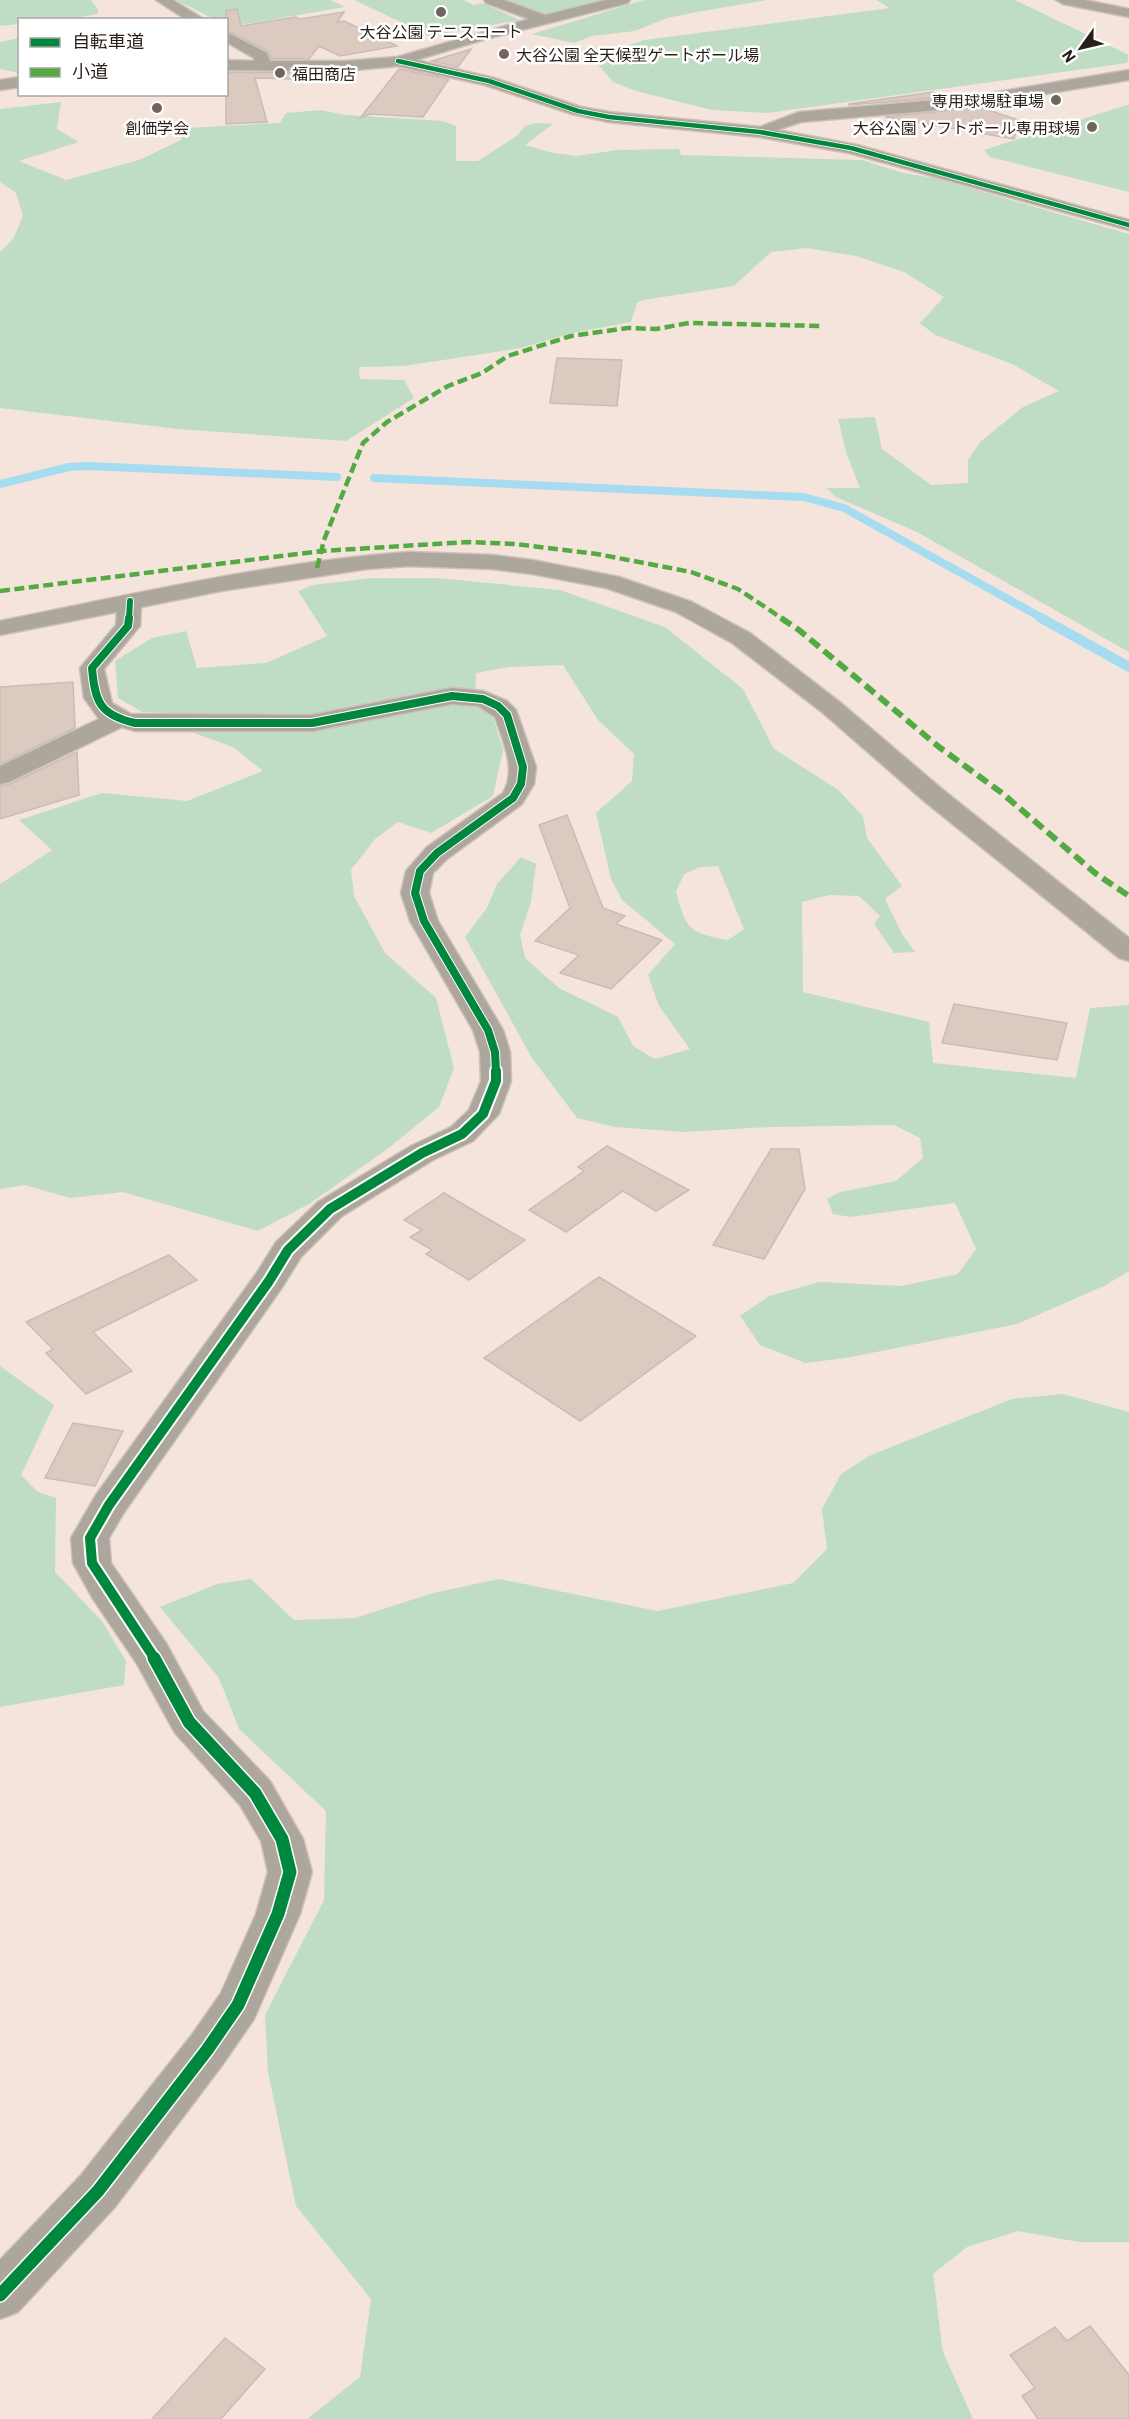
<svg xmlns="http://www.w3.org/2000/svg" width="1129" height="2419" font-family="Barlow,'Noto Sans JP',sans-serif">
<rect width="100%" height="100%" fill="#f4e4dc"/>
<g fill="#bfddc5" fill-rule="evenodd">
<polygon points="0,0 91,0 98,10 98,14 67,19 20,20 19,24 0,26"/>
<polygon points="176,0 330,0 345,7 228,27 226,20 214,19"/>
<polygon points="354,0 463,0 474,5 482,3 520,20 430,36"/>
<polygon points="502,0 607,0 557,14 537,14"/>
<polygon points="644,0 767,0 697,12 667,18 635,31 592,36 574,43 532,34"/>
<polygon points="876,0 1015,0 1129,55 1127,63 768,113 712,110 636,91 613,82 596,62 624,47 644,40 890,8"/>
<polygon points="19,38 19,73 0,69 0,42"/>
<polygon points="61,102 57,129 79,142 19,161 66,180 139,160 181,140 185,128 280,123 286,113 321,110 345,115 443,121 456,126 456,161 478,161 518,135 525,126 536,123 553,124 525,145 553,153 577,156 618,150 679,149 681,155 862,160 903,173 935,178 1129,234 1129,652 917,532 836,497 826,488 860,488 846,452 838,419 875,417 882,449 931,485 968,483 968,460 980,442 1023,407 1059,391 1012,364 935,335 920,323 944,297 904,272 856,256 806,248 771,252 734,286 643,300 637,303 631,322 572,333 521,348 404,366 359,367 360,379 404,380 414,398 346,441 178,429 0,408 0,252 13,239 23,216 16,193 0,182 0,109"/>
<polygon points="1127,105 1129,105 1129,192 990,157 984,150"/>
<path d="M371,578H437L560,590L665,627L743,689L774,749L837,789L863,816L867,838L902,886L885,899L902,934L915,952L894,953L874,924L880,916L859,896L829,895L802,902L803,992L929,1022L933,1063L1076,1078L1090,1008L1129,1005V1271L1104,1286L1017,1324L846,1358L805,1363L760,1345L740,1316L769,1296L820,1282L901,1286L958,1274L976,1249L955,1203L850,1217L833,1214L827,1199L840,1192L896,1181L923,1158L920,1138L894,1125L770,1127L684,1132L615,1127L577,1118L532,1058L465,937L487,908L497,884L521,857L536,864L531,902L520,935L525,958L559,988L618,1017L633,1046L655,1059L690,1049L659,1006L648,975L675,944L622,900L611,879L596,813L632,781L634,754L598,720L563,665L509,667L476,673L475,704L492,714L503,750L493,796L431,833L398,822L375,839L351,870L354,896L385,953L436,998L454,1068L439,1107L386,1150L309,1204L258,1231L123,1192L70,1198L25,1185L0,1189V884L52,850L19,820L102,793L187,801L263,771L233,747L194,733L198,714L142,712L118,698L115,661L152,638L186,631L197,668L266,663L327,636L298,591L313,585ZM718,866L744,929L728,940C689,933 686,929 676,892L684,874L700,867Z"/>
<polygon points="0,1366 54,1405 21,1475 38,1492 56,1498 55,1572 102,1621 126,1661 124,1685 0,1707"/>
<polygon points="1063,1394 1129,1412 1129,2242 1079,2242 1018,2231 967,2247 933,2274 943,2352 973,2419 307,2419 360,2377 371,2299 296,2206 268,2072 265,2015 324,1900 326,1811 239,1729 219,1678 160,1607 217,1584 251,1579 294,1620 355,1618 433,1593 499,1579 658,1611 793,1583 827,1549 822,1509 841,1474 871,1455 1012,1399"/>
</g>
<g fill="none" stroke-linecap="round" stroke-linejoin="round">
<g stroke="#a5dcf0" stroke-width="8">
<polyline points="374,478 804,497 844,508 1044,619"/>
<polyline points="0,484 69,467 90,466 337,477"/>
</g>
<polyline stroke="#a5dcf0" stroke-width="10" points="1041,618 1129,667"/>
</g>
<g fill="#dccac1" stroke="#c9bcb6" stroke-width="1.5">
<polygon points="237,9 241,26 295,17 300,19 344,12 337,22 344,21 397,46 340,56 319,46 309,59 272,59 268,51 226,30 226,11"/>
<polygon points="471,49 458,67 432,61"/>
<polygon points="399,69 449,79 423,117 370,114 360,118"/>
<polygon points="226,72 299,73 294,79 255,78 267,122 226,124"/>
<polygon points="933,92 948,97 849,105 849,104"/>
<polygon points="979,107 1019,120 1014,139 885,117"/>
<polygon points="557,358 622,360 617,406 550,403"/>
<polygon points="73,682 75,728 0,764 0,687"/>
<polygon points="77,752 79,795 0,819 0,786 10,784"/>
<polygon points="567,815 603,908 625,916 616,924 662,940 611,989 560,973 579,955 535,941 570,908 539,825"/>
<polygon points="954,1004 1067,1023 1057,1060 942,1043"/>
<polygon points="607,1146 689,1190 656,1211 623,1191 566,1232 529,1210 584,1171 578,1167"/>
<polygon points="771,1149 799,1149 805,1189 764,1259 713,1245"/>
<polygon points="444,1193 483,1216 525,1240 469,1280 426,1254 432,1250 410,1237 422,1230 404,1220"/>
<polygon points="169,1255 197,1280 93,1332 132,1371 86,1394 46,1353 53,1349 26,1322"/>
<polygon points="599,1277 696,1336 580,1421 484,1358"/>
<polygon points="73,1423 123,1431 95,1486 45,1478"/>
<polygon points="1090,2326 1129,2375 1129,2419 1038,2419 1022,2396 1035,2388 1010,2355 1055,2327 1067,2341"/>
<polygon points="225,2338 265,2369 221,2419 152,2419"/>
</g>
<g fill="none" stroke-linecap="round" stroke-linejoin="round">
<defs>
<g id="minor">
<polygon points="156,0 173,0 205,20 187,20"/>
<polygon points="484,0 504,0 545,15 606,0 630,0 628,3 486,39 416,60 494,78 581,107 609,112 760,127 799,112 961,98 1129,70 1129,80 961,108 801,122 777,130 857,145 1129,220 1129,230 849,153 760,137 609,122 572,114 485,85 398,66 345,71 226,70 226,60 254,61 254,58 226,42 226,32 267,53 270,61 345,61 397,57 529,19 486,3"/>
<polygon points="1056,0 1085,0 1129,9 1129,17 1063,4"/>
<polygon points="20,77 20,87 0,90 0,80"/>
<path d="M409,552L492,555L532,560L619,577L692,602L750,633L841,703L942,789L1129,938V961L1119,958L924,801L823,713L732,643L676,612L606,588L532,574L492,569L409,566L367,569L221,591L141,607L140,626L104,669L112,703L131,714L312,715L452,688L483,691L507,701L516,710L536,767L534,784L522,804L447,859L433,873L429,893L438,921L503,1030L510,1052L511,1081L499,1114L473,1141L433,1160L342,1216L301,1257L281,1289L123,1514L109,1538L111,1563L166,1643L203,1711L270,1781L303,1839L312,1872L300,1914L254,2019L223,2064L115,2207L18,2312L0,2319V2260L81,2175L191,2036L221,1993L256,1914L268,1872L261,1841L240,1805L175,1733L137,1664L93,1599L73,1563L71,1538L96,1495L256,1274L276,1242L318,1202L411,1146L451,1127L469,1110L481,1081L480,1052L473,1030L410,921L401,893L406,871L427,847L503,793C517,769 503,742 495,717L478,706L452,704L312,731H135L122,727L9,782L0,784V766L99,719L84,698L80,668L116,625L117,612L0,635V621C135,594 271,562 409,552Z"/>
</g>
</defs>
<use href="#minor" stroke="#cec1bb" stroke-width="3"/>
<use href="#minor" fill="#ada69c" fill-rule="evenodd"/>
<g stroke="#53aa42" stroke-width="4.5" stroke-dasharray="10 4.5" stroke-linecap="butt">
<polyline points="317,568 324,540 363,443 387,422 448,386 482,373 508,356 571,336 628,328 656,329 689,323 822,326"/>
<polyline points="0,591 322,551 468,542 516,544 597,554 691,572 738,589 783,619"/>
</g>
<polyline stroke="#53aa42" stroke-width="6" stroke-dasharray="12 6" stroke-linecap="butt" points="781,618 799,630 939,747 1002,793 1095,873 1129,896"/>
<defs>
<polyline id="cycleway-far4" points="398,61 489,81 578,111 609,117 760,132 851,148 1129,225"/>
<polyline id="cycleway-far3" points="129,619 130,601"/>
<path id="cycleway-far2" d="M129,618L128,626L92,668C95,702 100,715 135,723H312L452,696L483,699L498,706L507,715L523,767L521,784L513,798L437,853L420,871L415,893L424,921L488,1030L495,1052L496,1072"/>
<polyline id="cycleway-far1" points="155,1659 92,1563 90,1538 109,1505 269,1281 288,1250 330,1209 422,1153 462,1134 483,1114 496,1081 496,1071"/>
<polyline id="cycleway" points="0,2295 98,2191 207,2050 238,2005 278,1914 290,1872 282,1839 255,1793 189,1722 154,1658"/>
</defs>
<use href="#cycleway-far4" stroke="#fff" stroke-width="6"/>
<use href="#cycleway-far3" stroke="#fff" stroke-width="8"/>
<use href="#cycleway-far2" stroke="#fff" stroke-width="10"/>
<use href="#cycleway-far1" stroke="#fff" stroke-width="14"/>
<use href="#cycleway" stroke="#fff" stroke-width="16"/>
<use href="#cycleway-far4" stroke="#00873e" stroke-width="4.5"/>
<use href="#cycleway-far3" stroke="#00873e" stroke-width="6"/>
<use href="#cycleway-far2" stroke="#00873e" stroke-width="8"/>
<use href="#cycleway-far1" stroke="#00873e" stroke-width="10"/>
<use href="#cycleway" stroke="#00873e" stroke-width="13"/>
</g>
<g fill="#70645e" stroke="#fff" stroke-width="2">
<circle cx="441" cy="12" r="6"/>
<circle cx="504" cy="54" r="6"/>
<circle cx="280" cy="73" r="6"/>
<circle cx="1056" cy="100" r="6"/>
<circle cx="157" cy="108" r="6"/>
<circle cx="1092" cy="127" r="6"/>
</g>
<g text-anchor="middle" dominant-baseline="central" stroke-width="5" stroke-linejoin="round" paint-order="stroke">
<g font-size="16" fill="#291f1a" stroke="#fff">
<text x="441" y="31">大谷公園 テニスコート</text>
<text x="516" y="54" text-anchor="start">大谷公園 全天候型ゲートボール場</text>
<text x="292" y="73" text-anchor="start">福田商店</text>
<text x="1044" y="100" text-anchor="end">専用球場駐車場</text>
<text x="157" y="127">創価学会</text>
<text x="1080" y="127" text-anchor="end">大谷公園 ソフトボール専用球場</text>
</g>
</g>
<rect x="18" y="18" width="210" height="78" fill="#ffffff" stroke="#a9a5a3" stroke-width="1.5"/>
<rect x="30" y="38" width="30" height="9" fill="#00873e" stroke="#a9a5a3" stroke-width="1.5"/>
<text x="72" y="48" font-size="18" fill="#291f1a">自転車道</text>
<rect x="30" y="68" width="30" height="9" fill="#53aa42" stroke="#a9a5a3" stroke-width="1.5"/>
<text x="72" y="78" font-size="18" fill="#291f1a">小道</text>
<g transform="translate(1081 48) rotate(236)" stroke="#ffffff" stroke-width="4.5" paint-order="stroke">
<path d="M0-4.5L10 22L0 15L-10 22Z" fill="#291f1a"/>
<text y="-9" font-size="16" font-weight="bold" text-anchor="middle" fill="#291f1a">N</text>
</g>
</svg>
